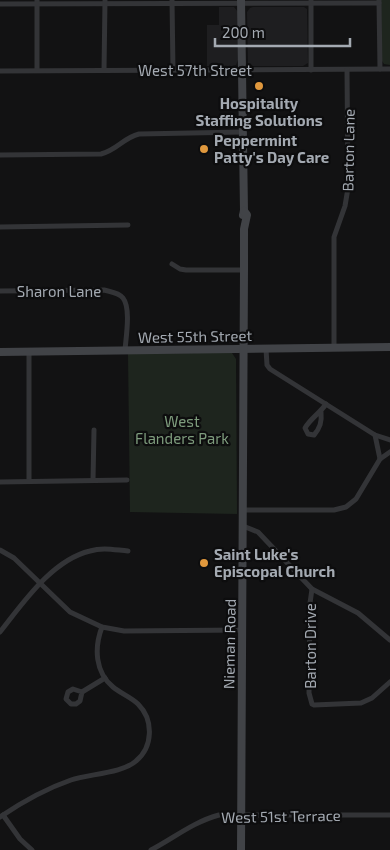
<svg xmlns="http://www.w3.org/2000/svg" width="390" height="850" font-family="'Exo 2',sans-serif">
<rect width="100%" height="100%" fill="#121213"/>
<g fill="#1e1e20">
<polygon points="219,7 234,7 238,12 238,60 236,65 232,66 207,66 207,25 219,25"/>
<polygon points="253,7 304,7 307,9 308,63 303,66 253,66 248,63 247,12 250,8"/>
</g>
<g fill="#1e251e">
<polygon points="381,0 390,0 390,65 384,64 382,61"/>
<polygon points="197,353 232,353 236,359 237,514 130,512 128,354"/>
</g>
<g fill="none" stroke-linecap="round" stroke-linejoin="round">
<g stroke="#333437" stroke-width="5">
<polyline points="37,0 37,70"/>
<polyline points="172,0 173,70"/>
<polyline points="379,0 380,69"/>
<polyline points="311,1 311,70"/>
<polyline points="0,4 379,3"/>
<polyline points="104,70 105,1"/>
<polyline points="0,71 390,69"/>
<path d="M0,155L101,154C117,150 123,138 139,134L243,132"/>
<polyline points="0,227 128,225"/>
<polyline points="172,264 180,269 186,270 244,270"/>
<path d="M0,291L104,290C111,292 118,292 123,298C131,308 126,337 125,350"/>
<polyline points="334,348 334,237 345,206 348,188 347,70"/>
<polyline points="266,349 267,365 270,369 375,435 390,440"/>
<polyline points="29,352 29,481"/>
<path d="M321,412C322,422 320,428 314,435L308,434L305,428C311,418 320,413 326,404"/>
<polyline points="375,435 380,459"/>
<polyline points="93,480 94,430"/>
<polyline points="0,482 127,480"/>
<polyline points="243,510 334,510 346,507 356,499 380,459 390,452"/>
<polyline points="243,526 258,532 312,589 358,613 390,640"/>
<polyline points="0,550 14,558 70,612 102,627 124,631 242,630"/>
<polyline points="312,589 310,603 309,693 312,704 314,705 361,703 372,698 390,682"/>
<path d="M0,632C23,603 52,560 90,551C103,547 115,550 128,551"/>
<polygon points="73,689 82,692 80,701 76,704 71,704 66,699 68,692"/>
<polyline points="82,692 105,678"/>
<polyline points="3,815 20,839 32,850"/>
<path d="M0,817C22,802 45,789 71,780C89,774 123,773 136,761C153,747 154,720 138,704C131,697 120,693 113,687C95,672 94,648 102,627"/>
<path d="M151,850C174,838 193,822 219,815H390"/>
</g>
<g stroke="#414347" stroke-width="8">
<polyline points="241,0 244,211 243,215"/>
<polyline points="0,352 390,347"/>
<polyline points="241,850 244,270 244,229 247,215 244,211"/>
</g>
</g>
<g fill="#e0983d" stroke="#0d0d0e" stroke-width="2">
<circle cx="259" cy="86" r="5"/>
<circle cx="204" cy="149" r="5"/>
<circle cx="204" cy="563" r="5"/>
</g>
<g text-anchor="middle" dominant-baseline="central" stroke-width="4.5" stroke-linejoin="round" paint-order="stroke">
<g font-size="15" fill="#a4aab2" stroke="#0d0d0e">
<text x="195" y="70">West 57th Street</text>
<text transform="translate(348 150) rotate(-89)">Barton Lane</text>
<text x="59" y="291">Sharon Lane</text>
<text transform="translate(195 336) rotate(-1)">West 55th Street</text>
<text transform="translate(229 644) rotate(-89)">Nieman Road</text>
<text transform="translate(310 646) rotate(-90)">Barton Drive</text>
<text transform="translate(281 816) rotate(-1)">West 51st Terrace</text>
</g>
<g font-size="15" font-weight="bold" fill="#a4aab2" stroke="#0d0d0e" text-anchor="start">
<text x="259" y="103" text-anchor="middle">Hospitality<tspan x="259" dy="17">Staffing Solutions</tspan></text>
<text x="214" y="140">Peppermint<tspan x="214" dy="17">Patty's Day Care</tspan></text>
<text x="214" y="554">Saint Luke's<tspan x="214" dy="17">Episcopal Church</tspan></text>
</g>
<g font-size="15" fill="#7e9c7d" stroke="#0d0d0e">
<text x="182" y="421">West<tspan x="182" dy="17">Flanders Park</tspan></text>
</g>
</g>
<path d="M215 38v8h135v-8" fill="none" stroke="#a4aab2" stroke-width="2.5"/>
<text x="222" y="38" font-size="15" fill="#a4aab2" stroke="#0d0d0e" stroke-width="4" paint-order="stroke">200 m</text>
</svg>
